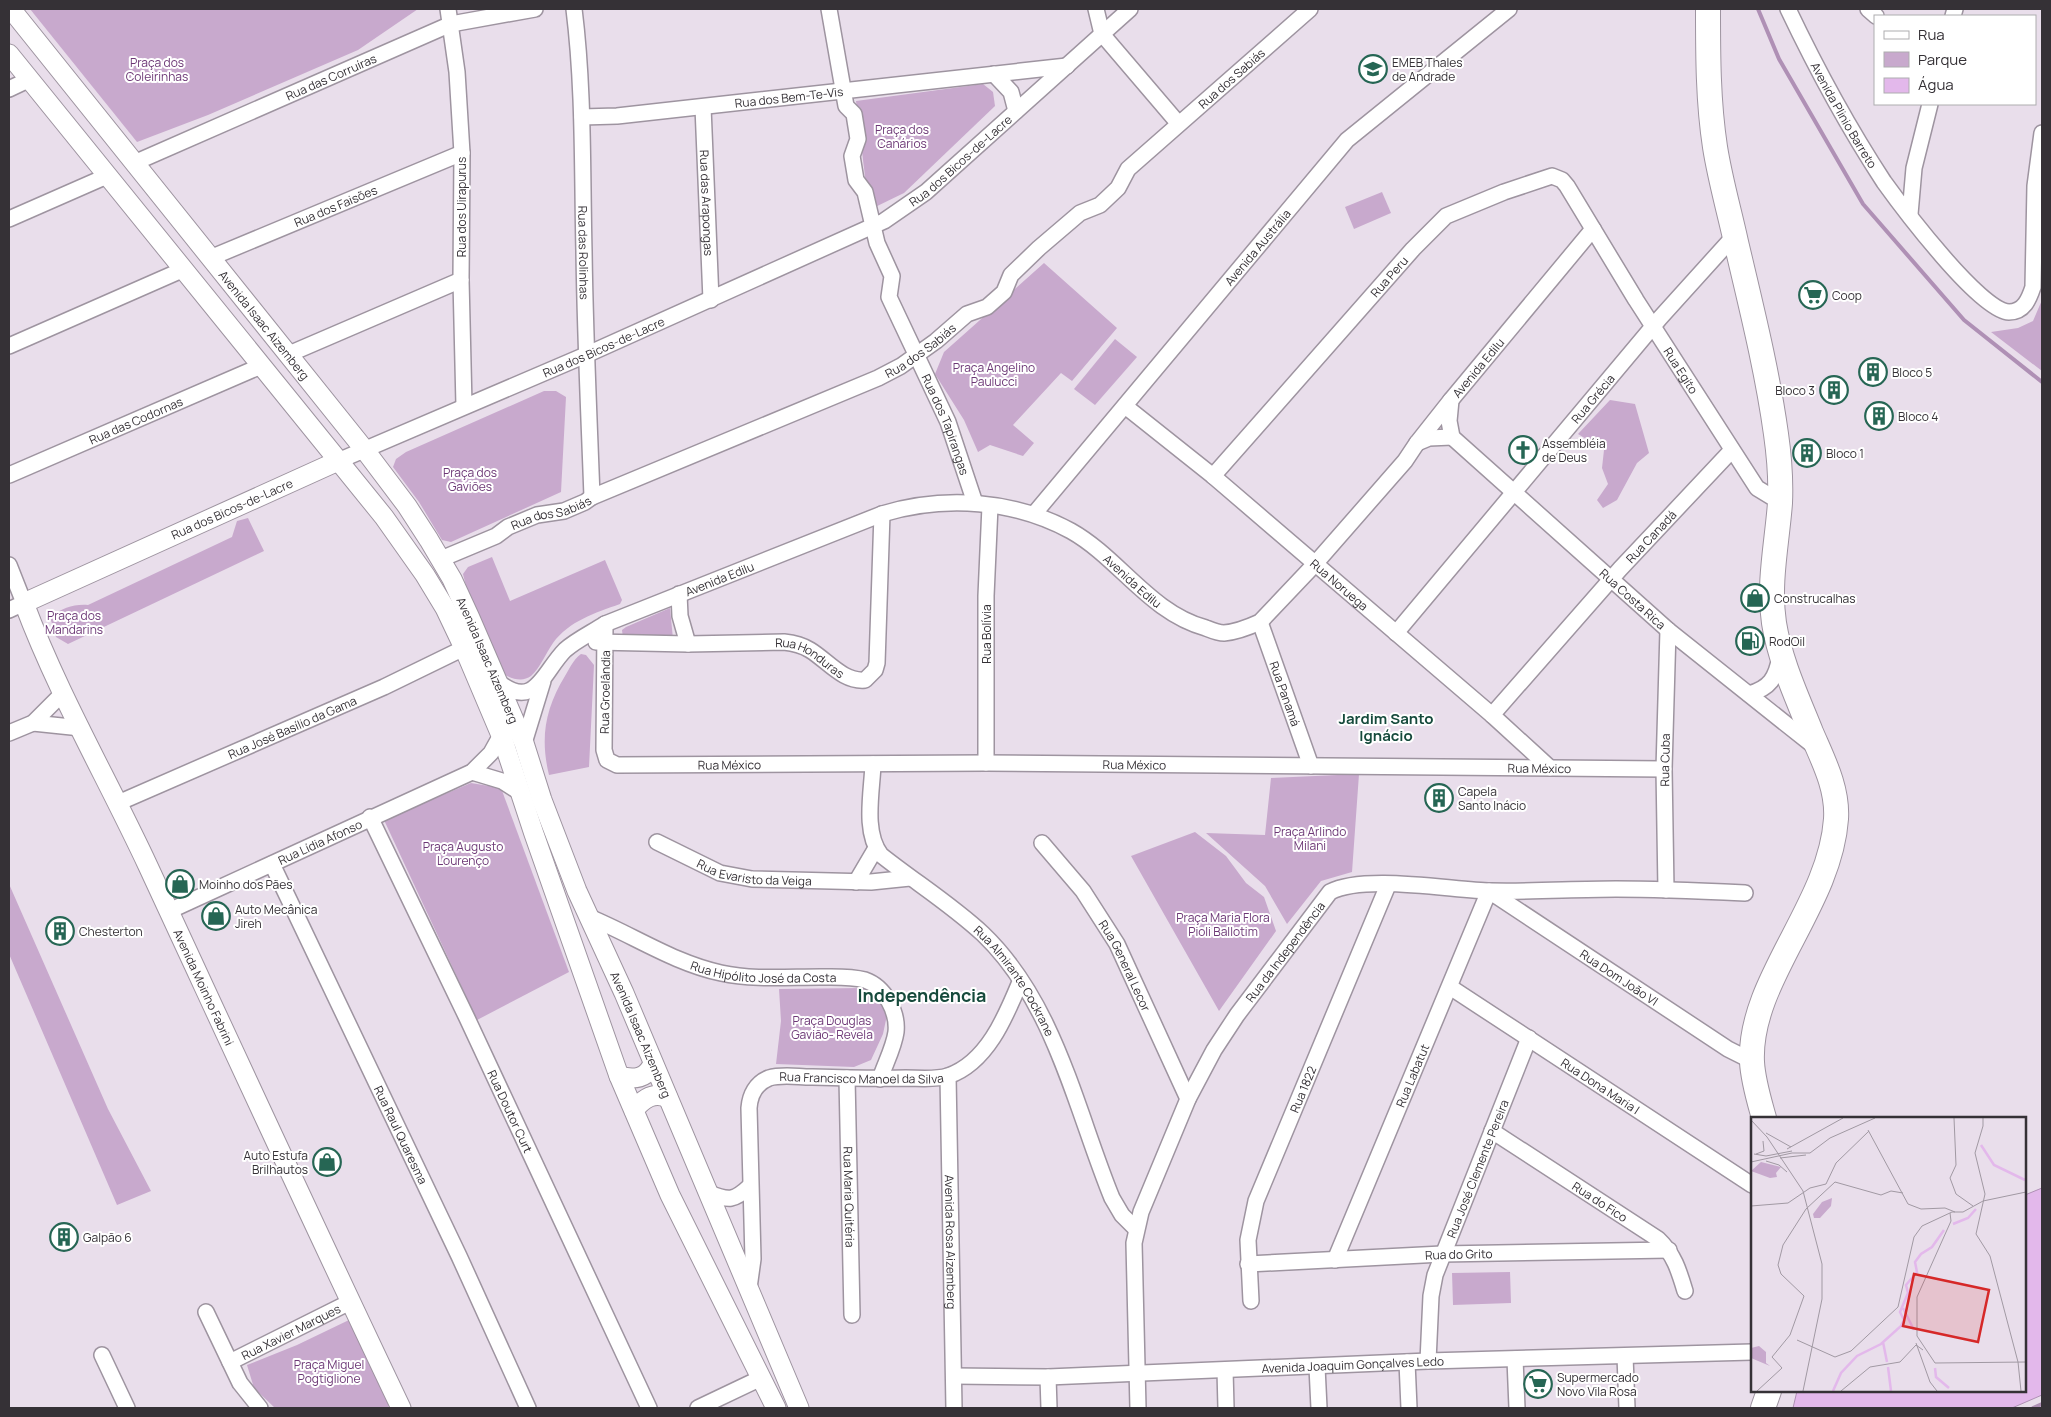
<svg xmlns="http://www.w3.org/2000/svg" width="2051" height="1417" font-family="Manrope,sans-serif">
<rect width="100%" height="100%" fill="#e9deeb"/>
<g fill="#c8a9cd">
<polygon points="30,9 418,9 358,50 208,115 137,142"/>
<polygon points="983,84 993,92 995,106 904,193 869,210 856,101"/>
<polygon points="1382,192 1391,213 1354,229 1345,207"/>
<polygon points="1044,263 1117,328 1072,381 1061,373 1013,425 1034,443 1023,456 990,445 978,452 964,420 935,374 944,352"/>
<polygon points="2042,300 2042,371 1991,332 2018,328 2033,321"/>
<polygon points="1115,339 1137,357 1095,405 1074,389"/>
<polygon points="544,391 556,391 566,397 561,492 451,542 442,540 419,502 393,467 396,459 406,452"/>
<polygon points="1610,400 1635,404 1649,453 1637,463 1617,500 1603,508 1597,500 1608,484 1602,468 1604,450 1578,434"/>
<path d="M248,518L264,551L68,644L56,637L50,617C63,608 73,604 88,605L232,537L237,521Z"/>
<path d="M492,557L510,601L605,560L622,600L620,604C595,613 569,621 553,643C546,653 540,668 531,676C523,682 513,679 505,675L466,586L463,574L468,567Z"/>
<polygon points="670,608 673,639 623,638 622,630 626,627"/>
<path d="M581,654L586,655L594,665L589,767L549,775C540,738 545,709 565,676C570,668 573,660 581,654Z"/>
<polygon points="1359,774 1352,872 1321,881 1287,924 1265,886 1206,833 1265,835 1271,778"/>
<polygon points="471,783 501,788 569,972 477,1020 384,820"/>
<polygon points="1195,832 1226,856 1246,883 1264,897 1276,931 1219,1011 1131,856"/>
<polygon points="9,884 108,1109 151,1191 117,1205 9,954"/>
<polygon points="862,988 878,999 887,1015 883,1034 871,1060 854,1067 776,1064 781,1021 779,989"/>
<polygon points="1510,1272 1511,1303 1453,1305 1452,1273"/>
<polygon points="349,1320 386,1397 389,1408 275,1408 254,1388 247,1365 297,1345"/>
</g>
<polygon fill="#e3b8eb" stroke="#af90b5" points="2042,1188 2042,1395 2012,1408 1793,1408 1797,1391 2025,1391 2025,1195"/>
<g fill="none" stroke-linecap="round" stroke-linejoin="round">
<g stroke="#af90b5" stroke-width="4">
<polyline points="1758,9 1779,59 1863,204 1964,320 2042,382"/>
<polyline points="2033,1408 2042,1404"/>
</g>
<defs>
<g id="minor">
<polyline points="448,9 457,72 462,153 461,280 464,406"/>
<path id="s1" d="M574,9C584,89 582,170 584,251C585,333 589,415 592,497"/>
<path id="s2" d="M829,9L846,106L854,114L858,139L852,156L856,180L865,192L877,243L892,276L889,297L948,422L975,503"/>
<polyline points="1096,9 1102,34 1178,123"/>
<path id="s3" d="M1788,9C1816,68 1848,127 1884,182C1902,207 1980,311 2009,312C2024,312 2029,299 2033,287L2035,186L2042,133"/>
<polyline points="1868,9 1876,16"/>
<polyline points="1953,16 1955,9"/>
<polyline points="994,74 1011,92 1016,111"/>
<polyline points="9,89 30,79"/>
<path id="s4" d="M703,107L711,300"/>
<path id="s5" d="M582,117L617,116L1067,66"/>
<path id="s6" d="M134,163L451,24L535,9"/>
<polyline points="1910,214 1914,168 1930,104"/>
<polyline points="9,219 107,176"/>
<path id="s7" d="M210,258L462,153"/>
<polyline points="9,346 182,270"/>
<polyline points="289,354 461,280"/>
<path id="s8" d="M1451,400L1449,421L1452,437L1668,630L1815,747"/>
<path id="s9" d="M1125,406L1213,476L1492,715L1550,768"/>
<polyline points="1417,443 1429,438 1452,437"/>
<path id="s10" d="M338,461L588,354L884,221L926,192L1130,9"/>
<path id="s11" d="M9,475L261,366"/>
<path id="s12" d="M1213,476L1413,249L1446,216L1504,192L1552,176L1562,180L1567,186L1636,300L1757,488L1780,502"/>
<path id="s13" d="M1034,514L1347,140L1509,9"/>
<path id="s14" d="M441,559L496,536L508,527L537,515L564,511L585,502L592,497L878,378L901,366L936,341L967,314L987,307L1004,292L1011,275L1039,248L1080,213L1100,205L1118,188L1128,169L1310,9"/>
<polyline points="9,565 24,603 9,610"/>
<polyline points="679,594 680,616 688,644"/>
<path id="s15" d="M1260,622L1311,766"/>
<path id="s16" d="M605,624L604,750L607,760L617,765L986,763L1664,769"/>
<path id="s17" d="M1396,633L1660,318L1735,235"/>
<path id="s18" d="M596,642L688,644L784,642C793,643 802,645 810,650C828,661 843,682 865,680L875,670L877,663L882,514"/>
<path id="s19" d="M497,681C535,712 543,672 565,650C576,640 593,632 605,624L882,514C945,495 1014,500 1071,531C1119,558 1150,613 1206,628C1211,630 1218,633 1224,633C1237,632 1249,627 1260,622L1314,565L1405,461L1417,443L1451,400L1593,229"/>
<path d="M1749,694C1770,688 1776,678 1780,657"/>
<path id="s20" d="M1492,715L1620,569L1732,450"/>
<polyline points="33,723 81,728"/>
<polyline points="9,733 33,723 63,693"/>
<polyline points="524,743 543,681"/>
<polyline points="986,763 986,596 990,506"/>
<path id="s21" d="M873,764C872,792 863,832 881,855C915,882 952,905 983,934C1055,1003 1076,1110 1112,1198L1122,1215L1136,1229"/>
<polyline points="472,772 502,781 521,793"/>
<path id="s22" d="M118,803L384,687L464,648"/>
<path id="s23" d="M370,817L467,1018L649,1408"/>
<path id="s24" d="M657,842L720,873L752,879L871,882L910,878"/>
<path id="s25" d="M1042,843L1083,891L1117,944L1188,1099"/>
<path id="s26" d="M272,864L459,1256L528,1408"/>
<polyline points="856,882 876,848"/>
<path id="s27" d="M1666,890L1664,769L1668,630"/>
<path id="s28" d="M169,911L472,772L491,753L501,735"/>
<path id="s29" d="M589,917C633,935 674,963 721,973C753,980 787,977 820,977C835,977 850,976 865,980C885,987 898,1012 896,1032C894,1047 885,1064 880,1079"/>
<path id="s30" d="M1450,987L1752,1185"/>
<path id="s31" d="M948,1076L954,1408"/>
<path id="s32" d="M847,1078L852,1315"/>
<path id="s33" d="M1492,1131L1658,1239C1674,1254 1679,1271 1685,1291"/>
<path d="M709,1193C729,1201 734,1201 750,1186"/>
<path id="s34" d="M1335,1260L1489,891L1728,1049L1752,1061"/>
<path id="s35" d="M1248,1264L1442,1254L1669,1250"/>
<path id="s36" d="M749,1288L753,1259L749,1108C750,1095 756,1083 769,1078C782,1074 798,1077 811,1077C843,1078 874,1079 906,1078C919,1078 935,1080 948,1076C987,1063 1006,1016 1020,982"/>
<path id="s37" d="M1251,1301L1248,1240L1256,1201L1388,885"/>
<polyline points="206,1312 240,1383 260,1408"/>
<polyline points="102,1355 127,1408"/>
<polyline points="1625,1356 1627,1408"/>
<polyline points="1515,1359 1517,1408"/>
<path id="s38" d="M1428,1361L1431,1296L1435,1275L1529,1038"/>
<path id="s39" d="M230,1362L350,1302"/>
<polyline points="1407,1362 1409,1408"/>
<polyline points="1317,1367 1319,1408"/>
<polyline points="1225,1370 1226,1408"/>
<path id="s40" d="M954,1376L1048,1377L1428,1361L1752,1352"/>
<polyline points="1048,1377 1049,1408"/>
<polyline points="698,1408 761,1378"/>
<path id="s41" d="M1138,1408L1134,1243L1141,1212L1188,1099L1214,1050L1237,1015L1330,892C1364,874 1451,890 1491,891C1533,892 1574,889 1616,889C1659,889 1702,891 1745,893"/>
</g>
<g id="tertiary">
<path id="s42" d="M11,9L364,449L407,506L429,540L452,579L470,618L524,743L542,800L577,891L624,993L799,1408"/>
<polyline points="9,54 384,517 425,575 445,608 464,648 503,740 534,834 619,1076 670,1195 776,1408"/>
<path id="s43" d="M338,461L24,603C58,694 107,778 148,866C232,1047 315,1228 401,1408"/>
<path d="M619,1076C634,1080 647,1079 653,1063"/>
<path d="M634,1110C643,1099 654,1091 668,1098"/>
</g>
<g id="primary">
<path d="M1708,9C1708,55 1708,101 1715,147C1720,179 1729,210 1736,242C1751,306 1767,369 1776,434C1779,455 1781,481 1780,503C1777,543 1768,583 1774,623C1780,661 1797,697 1811,732C1823,760 1838,788 1836,819C1830,906 1748,981 1752,1062C1753,1081 1759,1100 1764,1118"/>
<polyline points="1763,1408 1769,1391"/>
</g>
</defs>
<use href="#minor" stroke="#9e94a0" stroke-width="18"/>
<use href="#tertiary" stroke="#9e94a0" stroke-width="21"/>
<use href="#primary" stroke="#9e94a0" stroke-width="26"/>
<use href="#minor" stroke="#fff" stroke-width="15"/>
<use href="#tertiary" stroke="#fff" stroke-width="19"/>
<use href="#primary" stroke="#fff" stroke-width="24"/>
</g>
<defs>
<symbol id="school-ring" viewBox="-11 -11 22 22"><circle r="9.5" fill="#fff" stroke="#266654" stroke-width="1.5"/><path d="M0-5L7-2L0 1L-7-2ZM-4 1L0 2.5L4 1V4Q0 6-4 4Z" fill="#266654"/></symbol>
<symbol id="supermarket-ring" viewBox="-11 -11 22 22"><circle r="9.5" fill="#fff" stroke="#266654" stroke-width="1.5"/><path d="M-6-5.5h2.5l.6 2H6L4.5 2H-2.5L-4.4-4H-6ZM-1.5 3.2a1.3 1.3 0 1 0 .1 0ZM3 3.2a1.3 1.3 0 1 0 .1 0Z" fill="#266654"/></symbol>
<symbol id="building-ring" viewBox="-11 -11 22 22"><circle r="9.5" fill="#fff" stroke="#266654" stroke-width="1.5"/><path d="M-4-6H4V6H1V3H-1V6H-4ZM-2.5-4.3h1.7v1.8h-1.7ZM.8-4.3h1.7v1.8H.8ZM-2.5-1h1.7V.8h-1.7ZM.8-1h1.7V.8H.8Z" fill="#266654"/></symbol>
<symbol id="church-ring" viewBox="-11 -11 22 22"><circle r="9.5" fill="#fff" stroke="#266654" stroke-width="1.5"/><path d="M-1.2-6h2.4v3.5h3.3v2.4h-3.3V6h-2.4V-.1h-3.3v-2.4h3.3Z" fill="#266654"/></symbol>
<symbol id="shop-ring" viewBox="-11 -11 22 22"><circle r="9.5" fill="#fff" stroke="#266654" stroke-width="1.5"/><path d="M-5-2.5h2.3a2.7 3.5 0 0 1 5.4 0H5L5.5 6h-11ZM-1.5-2.5h3a1.5 2.3 0 0 0-3 0Z" fill="#266654"/></symbol>
<symbol id="fuel-ring" viewBox="-11 -11 22 22"><circle r="9.5" fill="#fff" stroke="#266654" stroke-width="1.5"/><path d="M-5.5-6h7V0h2V4h1.3V-2.5L3-4.5l.8-.8L6-3V5H2.5V1h-1V6h-7ZM-4.2-4.7v3.2H.2V-4.7Z" fill="#266654"/></symbol>
</defs>
<g fill-rule="evenodd">
<use href="#school-ring" x="1357" y="53" width="32" height="32"/>
<use href="#supermarket-ring" x="1797" y="279" width="32" height="32"/>
<use href="#building-ring" x="1857" y="356" width="32" height="32"/>
<use href="#building-ring" x="1818" y="374" width="32" height="32"/>
<use href="#building-ring" x="1863" y="400" width="32" height="32"/>
<use href="#church-ring" x="1507" y="434" width="32" height="32"/>
<use href="#building-ring" x="1791" y="437" width="32" height="32"/>
<use href="#shop-ring" x="1739" y="582" width="32" height="32"/>
<use href="#fuel-ring" x="1734" y="625" width="32" height="32"/>
<use href="#building-ring" x="1423" y="782" width="32" height="32"/>
<use href="#shop-ring" x="164" y="868" width="32" height="32"/>
<use href="#shop-ring" x="200" y="900" width="32" height="32"/>
<use href="#building-ring" x="44" y="915" width="32" height="32"/>
<use href="#shop-ring" x="311" y="1146" width="32" height="32"/>
<use href="#building-ring" x="48" y="1221" width="32" height="32"/>
<use href="#supermarket-ring" x="1522" y="1368" width="32" height="32"/>
</g>
<g text-anchor="middle" dominant-baseline="central" stroke-width="4" stroke-linejoin="round" paint-order="stroke">
<g font-size="12" fill="#6d3876" stroke="#fff">
<text x="157" y="62">Praça dos<tspan x="157" dy="14">Coleirinhas</tspan></text>
<text x="902" y="129">Praça dos<tspan x="902" dy="14">Canários</tspan></text>
<text x="994" y="367">Praça Angelino<tspan x="994" dy="14">Paulucci</tspan></text>
<text x="470" y="472">Praça dos<tspan x="470" dy="14">Gaviões</tspan></text>
<text x="74" y="615">Praça dos<tspan x="74" dy="14">Mandarins</tspan></text>
<text x="1310" y="831">Praça Arlindo<tspan x="1310" dy="14">Milani</tspan></text>
<text x="463" y="846">Praça Augusto<tspan x="463" dy="14">Lourenço</tspan></text>
<text x="1223" y="917">Praça Maria Flora<tspan x="1223" dy="14">Pioli Ballotim</tspan></text>
<text x="832" y="1020">Praça Douglas<tspan x="832" dy="14">Gavião- Revela</tspan></text>
<text x="329" y="1364">Praça Miguel<tspan x="329" dy="14">Pogtiglione</tspan></text>
</g>
<g font-size="12" fill="#353136" stroke="#fff" text-anchor="start">
<text x="1392" y="62">EMEB Thales<tspan x="1392" dy="14">de Andrade</tspan></text>
<text x="1832" y="295">Coop</text>
<text x="1892" y="372">Bloco 5</text>
<text x="1815" y="390" text-anchor="end">Bloco 3</text>
<text x="1898" y="416">Bloco 4</text>
<text x="1542" y="443">Assembléia<tspan x="1542" dy="14">de Deus</tspan></text>
<text x="1826" y="453">Bloco 1</text>
<text x="1774" y="598">Construcalhas</text>
<text x="1769" y="641">RodOil</text>
<text x="1458" y="791">Capela<tspan x="1458" dy="14">Santo Inácio</tspan></text>
<text x="199" y="884">Moinho dos Pães</text>
<text x="235" y="909">Auto Mecânica<tspan x="235" dy="14">Jireh</tspan></text>
<text x="79" y="931">Chesterton</text>
<text x="308" y="1155" text-anchor="end">Auto Estufa<tspan x="308" dy="14">Brilhautos</tspan></text>
<text x="83" y="1237">Galpão 6</text>
<text x="1557" y="1377">Supermercado<tspan x="1557" dy="14">Novo Vila Rosa</tspan></text>
</g>
<g font-size="12" fill="#353136" stroke="#fff">
<text stroke="none"><textPath href="#s6" startOffset="215">Rua das Corruíras</textPath></text>
<text stroke="none"><textPath href="#s14" startOffset="945">Rua dos Sabiás</textPath></text>
<text stroke="none"><textPath href="#s5" startOffset="208">Rua dos Bem-Te-Vis</textPath></text>
<text stroke="none"><textPath href="#s3" startOffset="120">Avenida Plinio Barreto</textPath></text>
<text stroke="none"><textPath href="#s10" startOffset="694">Rua dos Bicos-de-Lacre</textPath></text>
<text stroke="none"><textPath href="#s4" startOffset="96">Rua das Arapongas</textPath></text>
<text stroke="none"><textPath href="#s7" startOffset="136">Rua dos Faisões</textPath></text>
<text transform="translate(461 207) rotate(-90)">Rua dos Uirapurus</text>
<text stroke="none"><textPath href="#s13" startOffset="348">Avenida Austrália</textPath></text>
<text stroke="none"><textPath href="#s1" startOffset="244">Rua das Rolinhas</textPath></text>
<text stroke="none"><textPath href="#s12" startOffset="266">Rua Peru</textPath></text>
<text stroke="none"><textPath href="#s42" startOffset="405">Avenida Isaac Aizemberg</textPath></text>
<text stroke="none"><textPath href="#s10" startOffset="289">Rua dos Bicos-de-Lacre</textPath></text>
<text stroke="none"><textPath href="#s14" startOffset="525">Rua dos Sabiás</textPath></text>
<text stroke="none"><textPath href="#s19" startOffset="1190">Avenida Edilu</textPath></text>
<text stroke="none"><textPath href="#s12" startOffset="698">Rua Egito</textPath></text>
<text stroke="none"><textPath href="#s17" startOffset="306">Rua Grécia</textPath></text>
<text stroke="none"><textPath href="#s11" startOffset="138">Rua das Codornas</textPath></text>
<text stroke="none"><textPath href="#s2" startOffset="442">Rua dos Tapirangas</textPath></text>
<text transform="translate(232 509) rotate(-24)">Rua dos Bicos-de-Lacre</text>
<text stroke="none"><textPath href="#s14" startOffset="120">Rua dos Sabiás</textPath></text>
<text stroke="none"><textPath href="#s20" startOffset="239">Rua Canadá</textPath></text>
<text stroke="none"><textPath href="#s19" startOffset="261">Avenida Edilu</textPath></text>
<text stroke="none"><textPath href="#s19" startOffset="710">Avenida Edilu</textPath></text>
<text stroke="none"><textPath href="#s9" startOffset="279">Rua Noruega</textPath></text>
<text stroke="none"><textPath href="#s8" startOffset="280">Rua Costa Rica</textPath></text>
<text transform="translate(986 634) rotate(-90)">Rua Bolívia</text>
<text stroke="none"><textPath href="#s42" startOffset="810">Avenida Isaac Aizemberg</textPath></text>
<text stroke="none"><textPath href="#s18" startOffset="218">Rua Honduras</textPath></text>
<text transform="translate(605 692) rotate(-89)">Rua Groelândia</text>
<text stroke="none"><textPath href="#s15" startOffset="76">Rua Panamá</textPath></text>
<text stroke="none"><textPath href="#s22" startOffset="190">Rua José Basílio da Gama</textPath></text>
<text stroke="none"><textPath href="#s27" startOffset="130">Rua Cuba</textPath></text>
<text stroke="none"><textPath href="#s16" startOffset="665">Rua México</textPath></text>
<text stroke="none"><textPath href="#s16" startOffset="260">Rua México</textPath></text>
<text stroke="none"><textPath href="#s16" startOffset="1070">Rua México</textPath></text>
<text stroke="none"><textPath href="#s28" startOffset="166">Rua Lídia Afonso</textPath></text>
<text stroke="none"><textPath href="#s24" startOffset="104">Rua Evaristo da Veiga</textPath></text>
<text stroke="none"><textPath href="#s41" startOffset="496">Rua da Independência</textPath></text>
<text stroke="none"><textPath href="#s25" startOffset="149">Rua General Lecor</textPath></text>
<text stroke="none"><textPath href="#s29" startOffset="186">Rua Hipólito José da Costa</textPath></text>
<text stroke="none"><textPath href="#s34" startOffset="556">Rua Dom João VI</textPath></text>
<text stroke="none"><textPath href="#s21" startOffset="279">Rua Almirante Cockrane</textPath></text>
<text stroke="none"><textPath href="#s43" startOffset="769">Avenida Moinho Fabrini</textPath></text>
<text stroke="none"><textPath href="#s42" startOffset="1215">Avenida Isaac Aizemberg</textPath></text>
<text stroke="none"><textPath href="#s34" startOffset="200">Rua Labatut</textPath></text>
<text stroke="none"><textPath href="#s36" startOffset="311">Rua Francisco Manoel da Silva</textPath></text>
<text stroke="none"><textPath href="#s30" startOffset="180">Rua Dona Maria I</textPath></text>
<text stroke="none"><textPath href="#s37" startOffset="222">Rua 1822</textPath></text>
<text stroke="none"><textPath href="#s23" startOffset="326">Rua Doutor Curt</textPath></text>
<text stroke="none"><textPath href="#s26" startOffset="300">Rua Raul Quaresma</textPath></text>
<text stroke="none"><textPath href="#s38" startOffset="201">Rua José Clemente Pereira</textPath></text>
<text stroke="none"><textPath href="#s32" startOffset="119">Rua Maria Quitéria</textPath></text>
<text stroke="none"><textPath href="#s33" startOffset="129">Rua do Fico</textPath></text>
<text stroke="none"><textPath href="#s31" startOffset="166">Avenida Rosa Aizemberg</textPath></text>
<text stroke="none"><textPath href="#s35" startOffset="211">Rua do Grito</textPath></text>
<text stroke="none"><textPath href="#s39" startOffset="68">Rua Xavier Marques</textPath></text>
<text stroke="none"><textPath href="#s40" startOffset="399">Avenida Joaquim Gonçalves Ledo</textPath></text>
</g>
<g font-size="15" font-weight="bold" fill="#164a3c" stroke="#fff">
<text x="1386" y="718">Jardim Santo<tspan x="1386" dy="17">Ignácio</tspan></text>
</g>
<g font-size="18" font-weight="bold" fill="#164a3c" stroke="#fff">
<text x="922" y="995">Independência</text>
</g>
</g>
<g transform="translate(1751 1117)">
<rect width="275" height="275" fill="#e9deeb"/>
<path d="M10,45L30,50L25,56L26,60L19,61L0,54ZM81,81L80,89L69,101H63L62,97L71,85ZM8,229L15,235V246L19,249L0,241V231Z" fill="#c8a9cd"/>
<path fill="none" stroke="#e3b8eb" stroke-width="2.5" d="M230,28L243,48L274,63M202,107L217,101L225,92M152,191L163,213M132,225L136,245M137,250L140,274M184,251L185,260L198,271M82,274L90,256L106,239L130,227L150,209L153,203L149,195L157,176L155,168L166,155L164,145L170,137L181,130L193,113"/>
<path fill="none" stroke="#a199a3" stroke-width="1" d="M203,1L205,48L199,61L205,77L222,89M232,1V9L224,36L234,77L225,117L239,139L267,245L270,274M0,3L16,20L52,74L71,147V182L52,274M117,13L157,87L170,92L194,91L204,95M15,16L40,30M36,32L92,1M3,37L15,39L41,34M5,37L13,34L12,24M29,41L55,38M15,44L28,48L36,55M0,45L41,36H59L79,21L124,1M0,89L37,86L59,71L75,67L85,46L118,14M199,96L200,104L166,180V219L184,246L275,245M46,223L84,240L100,234L147,190L163,120L171,109L201,95H212L232,84L275,75M165,226L179,265L186,274M6,274L31,251L21,240L39,218L53,179L30,157L27,148L32,128L55,92L84,65L130,78L140,74L152,76M90,274L119,250L149,245L165,228L172,233"/>
<path fill="#d62828" fill-opacity="0.15" stroke="#d62828" stroke-width="2.5" d="M163,157L238,173L227,225L152,209Z"/>
<rect width="275" height="275" fill="none" stroke="#353136" stroke-width="2.5"/>
</g>
<rect width="2051" height="1417" fill="none" stroke="#353136" stroke-width="20"/>
<rect x="1874" y="15" width="162" height="90" fill="#ffffff" stroke="#aeadaf"/>
<rect x="1884" y="31" width="25" height="8" fill="#ffffff" stroke="#aeadaf"/>
<text x="1918" y="40" font-size="15" fill="#353136">Rua</text>
<rect x="1884" y="52" width="25" height="15" fill="#c8a9cd" stroke="#aeadaf"/>
<text x="1918" y="65" font-size="15" fill="#353136">Parque</text>
<rect x="1884" y="78" width="25" height="15" fill="#e3b8eb" stroke="#aeadaf"/>
<text x="1918" y="90" font-size="15" fill="#353136">Água</text>
</svg>
